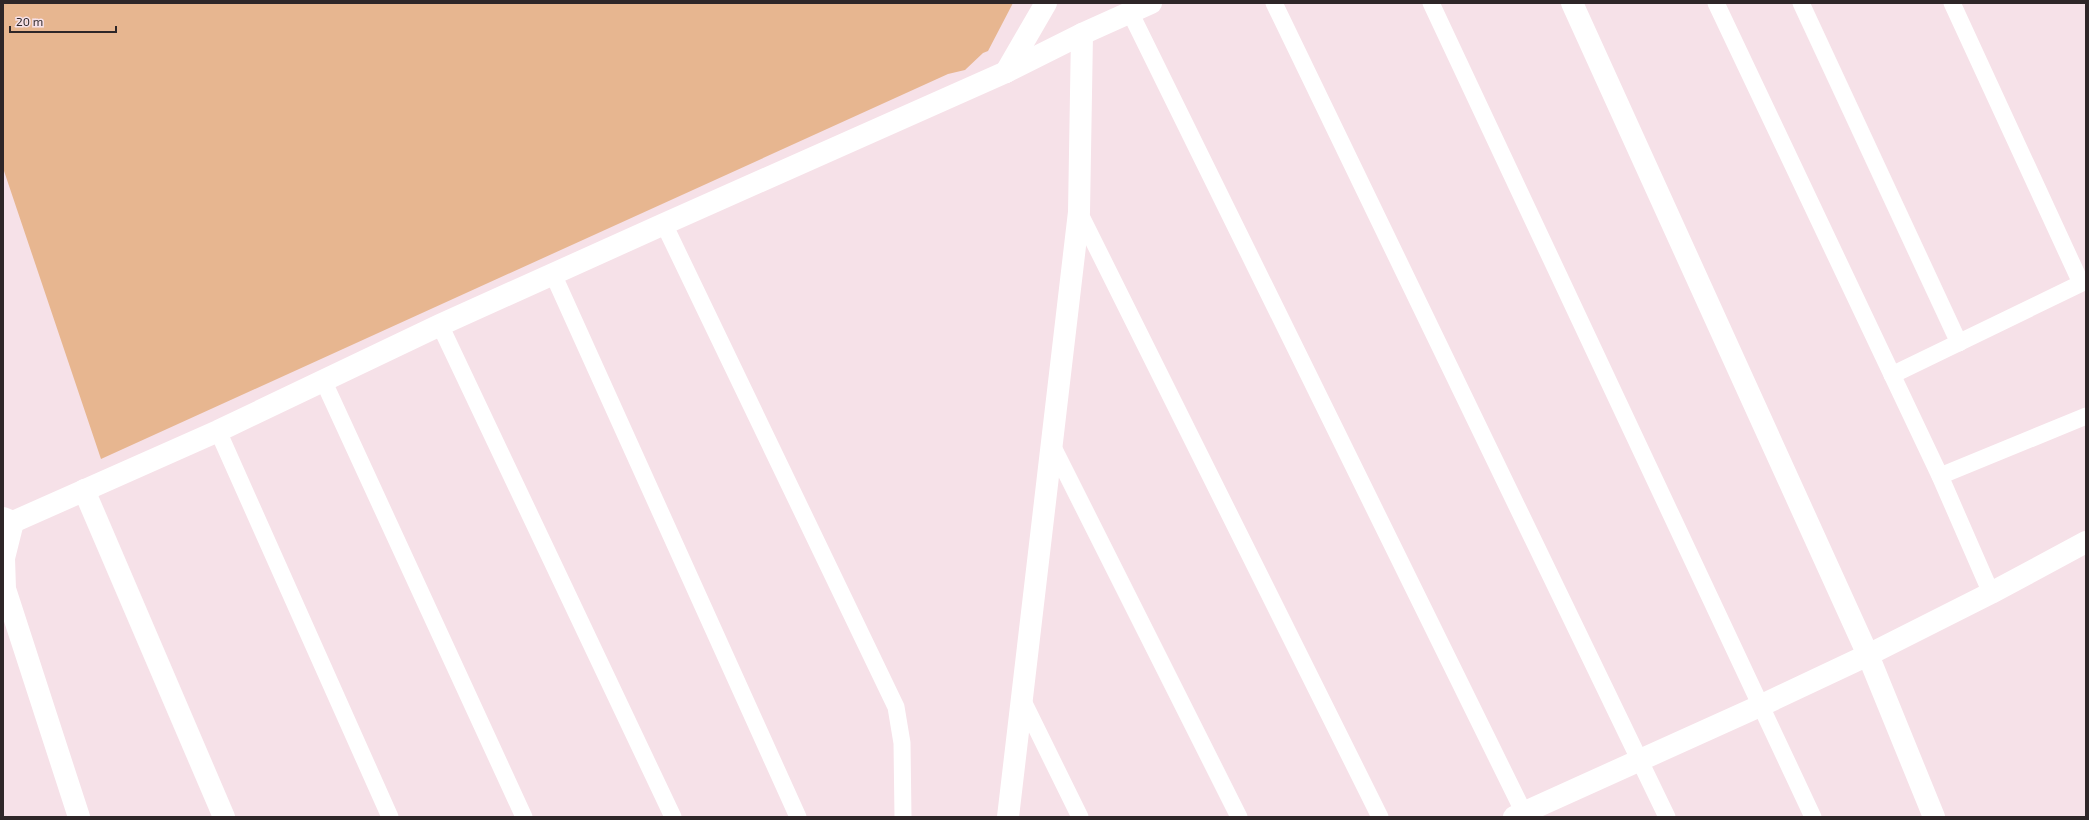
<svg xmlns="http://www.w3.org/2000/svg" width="2089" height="820" font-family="'Exo 2',sans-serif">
<rect width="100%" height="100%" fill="#f6e1e8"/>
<polygon fill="#e7b690" points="3,3 1013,3 988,51 983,53 965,70 948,74 101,459 3,168"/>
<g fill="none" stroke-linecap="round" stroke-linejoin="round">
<g stroke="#fff" stroke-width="17">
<polyline points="1274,3 1667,817"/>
<polyline points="1431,3 1813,817"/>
<polyline points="1716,3 1940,476 1991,593"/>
<polyline points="1801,3 1959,343"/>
<polyline points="1952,3 2081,283"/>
<polyline points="1130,12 1526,817"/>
<polyline points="1079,212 1380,817"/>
<polyline points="664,224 896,707 902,743 903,817"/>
<polyline points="553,274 798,817"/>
<polyline points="440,325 673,817"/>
<polyline points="1892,375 2086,281"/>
<polyline points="323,380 524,817"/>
<polyline points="218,431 390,817"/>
<polyline points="1052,445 1239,817"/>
<polyline points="1940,476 2086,416"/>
<polyline points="1022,699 1080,817"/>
</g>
<g stroke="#fff" stroke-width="22">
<polyline points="1572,3 1868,655 1991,593 2086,542"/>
<polyline points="84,490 224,817"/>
<polyline points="3,518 13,522 218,431 440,325 664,224 1006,72"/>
<polyline points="13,522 4,558 5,589 79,817"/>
<polyline points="1008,817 1079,212 1082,34"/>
<polyline points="1514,817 1762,705 1868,655 1934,817"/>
</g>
<g stroke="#fff" stroke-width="22">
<polyline points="1006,72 1082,34 1151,3"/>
<polyline points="1006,72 1046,3"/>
</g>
</g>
<rect width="2089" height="820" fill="none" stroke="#2e2628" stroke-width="8"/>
<path d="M10 26v6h106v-6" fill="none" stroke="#2e2628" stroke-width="2"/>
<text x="16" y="26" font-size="12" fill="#2e2628" stroke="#f6e1e8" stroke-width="3" paint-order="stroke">20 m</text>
</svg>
